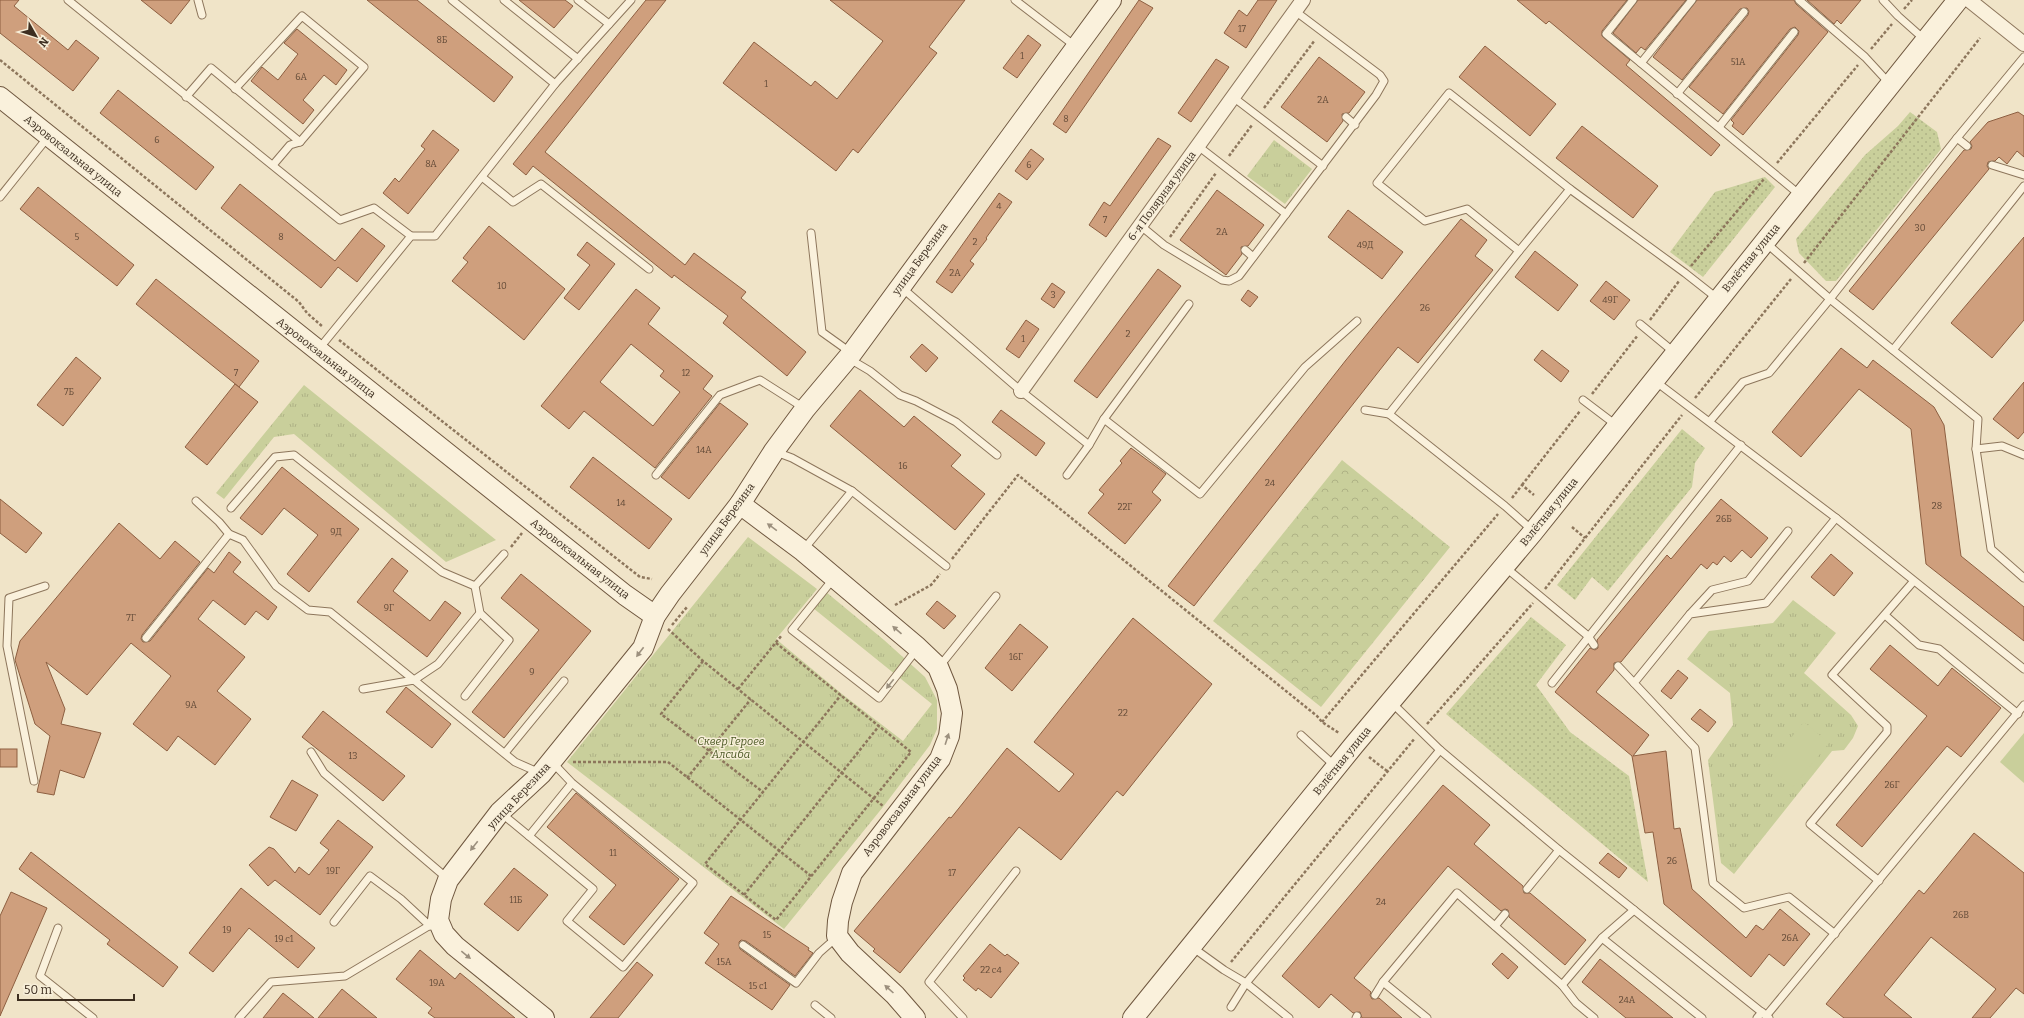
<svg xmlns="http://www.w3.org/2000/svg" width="2024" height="1018" font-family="Bitter,serif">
<defs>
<pattern id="grass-dots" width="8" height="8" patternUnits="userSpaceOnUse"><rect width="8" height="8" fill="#c9cf9b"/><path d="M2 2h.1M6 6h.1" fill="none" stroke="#aeb285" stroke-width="1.8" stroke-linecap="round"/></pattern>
<pattern id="forest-crowns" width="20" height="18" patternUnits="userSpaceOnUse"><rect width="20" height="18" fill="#c9cf9b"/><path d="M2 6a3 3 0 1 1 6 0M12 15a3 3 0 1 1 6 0" fill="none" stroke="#aeb285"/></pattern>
<pattern id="park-tufts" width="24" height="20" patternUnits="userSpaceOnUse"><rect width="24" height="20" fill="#c9cf9b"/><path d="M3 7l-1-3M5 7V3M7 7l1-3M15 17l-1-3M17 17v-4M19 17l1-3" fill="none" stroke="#aeb285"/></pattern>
</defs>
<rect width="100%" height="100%" fill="#f0e4c8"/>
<g fill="url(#grass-dots)">
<polygon points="1910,112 1937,132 1941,149 1836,281 1826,281 1799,253 1796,239 1865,155 1898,126"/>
<polygon points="1765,177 1775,187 1703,277 1670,252 1715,192"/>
<polygon points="1682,429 1705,448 1695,463 1692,487 1608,591 1592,577 1575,600 1557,585"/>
<polygon points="1531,617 1566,645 1536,685 1570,732 1629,776 1648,882 1446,714"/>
</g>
<polygon fill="url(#forest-crowns)" points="1342,460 1450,547 1321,707 1213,621"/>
<g fill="url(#park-tufts)">
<polygon points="1274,140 1312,169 1285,204 1247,176"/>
<polygon points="304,385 496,540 446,562 294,434 274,437 224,499 216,493"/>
<polygon points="748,537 817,589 776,639 842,694 903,741 932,704 813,608 826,592 884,640 925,677 937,700 937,729 930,745 883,807 784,929 567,762"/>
<polygon points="1793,600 1836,633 1804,673 1851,715 1858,726 1853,738 1844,750 1832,751 1734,874 1721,863 1708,760 1733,725 1730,693 1687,659 1709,631 1773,623"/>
</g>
<g fill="#c9cf9b">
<polygon points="1804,722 1829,743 1793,787 1768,766"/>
<polygon points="2024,733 2024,783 2000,762"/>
</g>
<g fill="#cf9f7d" stroke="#8d5f41" fill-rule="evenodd">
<polygon points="0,0 19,0 14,6 68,50 76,40 99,58 73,91 0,33"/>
<polygon points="141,0 190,0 171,24"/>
<polygon points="367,0 417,0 513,77 494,102"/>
<polygon points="519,0 565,0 573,6 554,28"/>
<polygon points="646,0 666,0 545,152 685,265 694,253 746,292 741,298 806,352 787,376 723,323 728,316 674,275 672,278 533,166 526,175 513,164"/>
<polygon points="830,0 965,0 929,47 937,53 858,153 853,149 836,171 723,83 754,42 811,86 815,81 837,99 883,41"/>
<polygon points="1139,0 1153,8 1066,133 1053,124"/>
<polygon points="1258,0 1277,0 1246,48 1224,33 1239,10 1247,16"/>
<polygon points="1517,0 1627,0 1602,31 1602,36 1630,60 1626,65 1720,145 1711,156 1549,21 1546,24"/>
<polygon points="1638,0 1686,0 1645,50 1641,47 1636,53 1613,33"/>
<polygon points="1697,0 1794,0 1796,4 1828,32 1743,135 1732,126 1734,123 1731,120 1798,35 1799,31 1795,27 1790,29 1723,114 1689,87 1748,15 1749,11 1747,8 1740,9 1682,80 1653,57"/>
<polygon points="1807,0 1861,0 1841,24 1837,20 1834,24"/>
<polygon points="297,29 347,70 336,85 324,75 303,100 314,110 303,124 251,81 262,67 278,80 298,54 284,43"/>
<polygon points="1028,35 1041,45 1017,78 1003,68"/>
<polygon points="1485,46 1556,104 1530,136 1459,77"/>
<polygon points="1319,57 1365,92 1349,113 1342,114 1343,121 1327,142 1281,107"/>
<polygon points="1216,59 1229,67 1191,122 1178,113"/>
<polygon points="118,90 214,167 196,190 100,113"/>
<polygon points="2018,112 2024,116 2024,157 2017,151 2007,164 1999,157 1995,161 1988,162 1987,166 1989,169 1873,310 1849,291 1964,150 1971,149 1972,146 1970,142 1988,122"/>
<polygon points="1582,126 1658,186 1633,218 1556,158"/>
<polygon points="433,130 459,150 408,214 383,193 395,178 399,182 425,149 421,146"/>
<polygon points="1158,138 1171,146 1106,237 1089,225 1104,202 1110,206"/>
<polygon points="1031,149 1044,159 1027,180 1015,171"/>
<polygon points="240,184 335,261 362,228 385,246 357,282 338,267 321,288 221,208"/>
<polygon points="38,187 134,265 117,286 20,209"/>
<polygon points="1217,190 1264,225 1248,246 1241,247 1242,254 1226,275 1180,240"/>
<polygon points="999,193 1012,202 986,238 987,239 970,261 974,264 952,293 936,282"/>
<polygon points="1348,210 1403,252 1382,279 1328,237"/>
<polygon points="1461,219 1487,240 1475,256 1493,270 1418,363 1398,347 1194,606 1168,586 1346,360"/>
<polygon points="489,226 565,289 524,340 452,281 468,262 463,258"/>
<polygon points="2024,237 2024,320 1992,358 1951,323"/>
<polygon points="587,242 615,264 579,310 564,298 590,265 577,255"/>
<polygon points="1535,251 1578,285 1558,311 1515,277"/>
<polygon points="1158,269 1181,286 1097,398 1074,381"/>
<polygon points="156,279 259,361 239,387 136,304"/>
<polygon points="1606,281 1630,300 1614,320 1590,301"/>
<polygon points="1052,283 1065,292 1054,308 1041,299"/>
<path d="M636,289L660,308L648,324L713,376L703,389L712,396L655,468L584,411L569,429L541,406ZM631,344L664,371L660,376L680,392L653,426L600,382Z"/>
<polygon points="1248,290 1258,297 1250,307 1241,300"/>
<polygon points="1026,320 1039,329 1019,358 1006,349"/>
<polygon points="922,344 938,358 926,372 910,357"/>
<polygon points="1841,348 1867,368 1873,360 1934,407 1944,425 1961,556 2024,607 2024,641 1926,564 1911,429 1859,389 1801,457 1772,432"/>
<polygon points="1542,350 1569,371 1561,382 1534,360"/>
<polygon points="76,357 101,378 63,426 37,405"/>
<polygon points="2024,382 2024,432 2018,439 1993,419"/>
<polygon points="235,384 258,402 207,465 185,447"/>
<polygon points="860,390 904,427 914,416 961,455 951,466 985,494 955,530 830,426"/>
<polygon points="720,403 748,424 689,499 661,477"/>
<polygon points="1001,410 1045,443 1036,456 992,422"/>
<polygon points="1131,448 1166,474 1152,492 1161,500 1125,544 1088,513 1104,494 1099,490 1122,463 1120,461"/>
<polygon points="593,457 672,519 649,549 570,487"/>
<polygon points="282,467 359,529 309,592 287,574 318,535 284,508 262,535 240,518"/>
<polygon points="0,499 42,533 26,553 0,533"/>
<polygon points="1721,499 1768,538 1751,558 1742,550 1731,562 1724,556 1717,565 1713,562 1707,569 1701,564 1621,662 1614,663 1614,670 1596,692 1649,735 1633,756 1666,751 1674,829 1680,828 1692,889 1746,938 1756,925 1763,930 1780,909 1810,934 1784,966 1769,954 1751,977 1664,904 1653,832 1645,833 1632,756 1555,692 1590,648 1595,650 1598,648 1597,640 1667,555 1671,559"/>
<polygon points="119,523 160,559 175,541 200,562 142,635 141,639 143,642 150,641 208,568 214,573 229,552 241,562 233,572 277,607 268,620 256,611 245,625 213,600 198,619 245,657 217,691 251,719 215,765 178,736 167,751 133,724 171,676 131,643 87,695 46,662 65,709 61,724 101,733 84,778 60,770 54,795 37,792 50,736 35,724 15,660 20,641"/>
<polygon points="1831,554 1853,573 1834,596 1811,577"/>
<polygon points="392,558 408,571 393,591 430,621 445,601 461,613 427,657 357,602"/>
<polygon points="521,574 591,631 504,738 472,712 539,630 501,598"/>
<polygon points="937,601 956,616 944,629 926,614"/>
<polygon points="1133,618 1212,684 1123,796 1117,791 1061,860 1019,827 900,973 873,951 875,949 854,931 949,817 951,818 1007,748 1059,792 1074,774 1034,742"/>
<polygon points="1020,624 1048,647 1012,691 985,668"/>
<polygon points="1890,645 1938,686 1952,668 2001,708 1961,757 1947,746 1862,847 1836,825 1927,716 1870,669"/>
<polygon points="1678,670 1688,678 1671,699 1661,691"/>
<polygon points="406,687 451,724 432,748 386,712"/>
<polygon points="1700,709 1716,722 1708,732 1691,719"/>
<polygon points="323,711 405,776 383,801 302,737"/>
<rect x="0" y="749" width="17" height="18"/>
<polygon points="292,780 318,795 296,831 270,817"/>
<polygon points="1443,785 1490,825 1474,844 1523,886 1524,893 1530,893 1586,940 1565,965 1509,917 1508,910 1505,909 1501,911 1448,866 1354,978 1371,992 1370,995 1372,999 1379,998 1402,1018 1362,1018 1360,1012 1353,1013 1331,994 1319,1008 1282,976"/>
<polygon points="576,793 679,879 624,945 589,917 616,885 547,827"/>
<polygon points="338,820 373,847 320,915 275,880 268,886 249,865 269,847 274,849 295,873 299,867 309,875 329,850 320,843"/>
<polygon points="1974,833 2024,873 2024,994 2016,988 1990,1018 1972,1018 1996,989 1931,937 1884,995 1912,1018 1844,1018 1826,1004 1919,890 1924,894"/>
<polygon points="31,852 178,967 163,987 107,944 110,940 19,869"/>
<polygon points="1608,853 1627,868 1619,878 1599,863"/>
<polygon points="514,868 548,895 518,931 484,904"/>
<polygon points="241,888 315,948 298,968 249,928 213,972 189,953"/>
<polygon points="11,892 47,908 0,1016 0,916"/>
<polygon points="731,896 809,948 808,950 813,953 795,976 746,941 741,940 739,942 740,949 790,985 772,1010 705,963 719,944 704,933"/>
<polygon points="990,944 1005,956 1007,954 1019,963 991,998 978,988 976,991 963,980 965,978 963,976"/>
<polygon points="420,950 455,979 460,973 515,1018 435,1018 428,1013 432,1008 396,979"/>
<polygon points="1502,953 1518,967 1508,979 1492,964"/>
<polygon points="1600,959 1673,1018 1626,1018 1582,982"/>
<polygon points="637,962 653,975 618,1018 590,1018"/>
<polygon points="342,989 377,1018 318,1018"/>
<polygon points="283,993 314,1018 263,1018"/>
</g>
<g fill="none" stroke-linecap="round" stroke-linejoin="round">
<defs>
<g id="lane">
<polyline points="68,0 340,220 374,208 411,236"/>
<polyline points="198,0 202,15"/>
<polyline points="452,0 555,84"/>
<polyline points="504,0 578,59"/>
<polyline points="578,0 609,24"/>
<polyline points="1015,0 1075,46"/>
<polyline points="1633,0 1606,34 1800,195"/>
<polyline points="1799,0 1865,57 1889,83"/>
<polyline points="1883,0 1898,16 1925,40"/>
<polyline points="1641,63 1692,0"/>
<polyline points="235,89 302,16 364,67 300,142"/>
<polyline points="1677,94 1744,12"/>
<polyline points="186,97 211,68 300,142 290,145 273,165"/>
<polyline points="1233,97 1323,166"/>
<polyline points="1346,117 1355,125"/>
<polyline points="1719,127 1794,32"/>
<polyline points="1957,138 1967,146"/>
<polyline points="1198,146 1286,214"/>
<polyline points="1992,165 2024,175"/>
<polyline points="482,177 513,202 541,184 649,269"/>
<polyline points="0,197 48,137"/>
<polyline points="1141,226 1164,245 1222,280 1229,281 1239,276 1376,95 1384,81 1380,75 1295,11"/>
<polyline points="811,233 822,332 850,352"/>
<polyline points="1765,242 1830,299 1978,419 1976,449 1991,549 2024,578"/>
<polyline points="1245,250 1253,257"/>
<polyline points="1519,251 1570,189"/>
<polyline points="901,287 1021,391 1089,445"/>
<polyline points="1640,324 1675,353"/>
<polyline points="318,350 411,236 435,236 555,84 631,0"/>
<polyline points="1893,350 2024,186"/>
<polyline points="848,358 870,371 900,395 916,401 956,422 997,455"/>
<polyline points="1655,381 1836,518 2024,669"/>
<polyline points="1583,400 1616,425"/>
<polyline points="1365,410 1389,414"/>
<polyline points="1104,419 1200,494 1305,367 1357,321"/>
<polyline points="1710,421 1743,382 1769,373 1830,299 1957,138 2024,57"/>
<polyline points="1976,449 2002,446 2024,455"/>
<polyline points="776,452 792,458 852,491 946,566"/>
<polyline points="656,475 720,395 760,380 804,408"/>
<polyline points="1067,475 1089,445 1104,419 1189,304"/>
<polyline points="196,501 219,522 229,534 243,540 276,586 308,610 330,612 414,680 438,664 480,613"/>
<polyline points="231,508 275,457 294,455 442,572 475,586"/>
<polyline points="1532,530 1505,506 1389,414 1519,251 1467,209 1425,221 1377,183 1449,93 1570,189 1685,273 1718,299"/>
<polyline points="804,549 852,491"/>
<polyline points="1505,567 1588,636 1594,645"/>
<polyline points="834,578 792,630 879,698 917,649"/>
<polyline points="1690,614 1712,590 1748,581 1788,531"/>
<polyline points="1885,615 1919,645 1939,649 2018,714"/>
<polyline points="146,638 229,534"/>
<polyline points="1618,666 1634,683"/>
<polyline points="939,667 996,596"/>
<polyline points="1552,683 1741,445"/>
<polyline points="363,689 414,680 515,762 540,773"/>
<polyline points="465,696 509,640 480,613 475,586 504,554"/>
<polyline points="1391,702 1440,750 1559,850 1769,1018"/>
<polyline points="1301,735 1335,766"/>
<polyline points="311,752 324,773 448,879"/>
<polyline points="505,753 564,681"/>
<polyline points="553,763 572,783 693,883 623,967 567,921 593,889 529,836 572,783"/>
<polyline points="34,781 7,646 9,598 45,586"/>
<polyline points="501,813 529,836"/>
<polyline points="1879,881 1810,824 1887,732 1887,726 1832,675 1913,582"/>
<polyline points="1527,889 1559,850"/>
<polyline points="334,922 370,876 401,899 430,926"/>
<polyline points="1495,926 1505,914"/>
<polyline points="58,928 40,976 93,1018"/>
<polyline points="1835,934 1789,897 1744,908 1713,883 1695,748 1634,683 1690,614 1766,603 1836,518"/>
<polyline points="1602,938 1702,1018"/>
<polyline points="743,945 796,983 819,953 836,938"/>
<polyline points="1192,947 1224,970 1246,983 1289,1018"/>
<polyline points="1562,985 1576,1003 1594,1018"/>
<polyline points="1375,995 1383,982"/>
<polyline points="815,1005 831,1018"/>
<polyline points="1231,1007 1246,983 1440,750"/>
<polyline points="239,1018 271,982 345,976 437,921"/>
<polyline points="963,1018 929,982 1016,871"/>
<polyline points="1356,1018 1357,1016"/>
<polyline points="1427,1018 1383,982 1457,893 1562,985 1602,938 1634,910"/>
<polyline points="1757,1018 1762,1012 1766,1016 2024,705"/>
</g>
<g id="street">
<polyline points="1969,0 2024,44"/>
<polyline points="1021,391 1303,0"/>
</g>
<g id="secondary">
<polyline points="0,97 625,595 655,616"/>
<polyline points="740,504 803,551 917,647 938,667 947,689 952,713 949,736 940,759 852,873 842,902 838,921 837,936 850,953 895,995 915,1018"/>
<polyline points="544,1018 455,946 444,934 438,920 441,899 448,880 500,812 541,774 643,648 655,616 670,594 740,504 774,451 805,409 852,353 1111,0"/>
<polyline points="1133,1018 1354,745 1533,532 1958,0"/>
</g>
</defs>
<use href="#lane" stroke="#8d765c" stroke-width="9"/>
<use href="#street" stroke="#8d765c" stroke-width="16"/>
<use href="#secondary" stroke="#6f573f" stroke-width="22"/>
<g stroke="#8d765c" stroke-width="2.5" stroke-dasharray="3 2" stroke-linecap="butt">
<polyline points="1904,9 1912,0"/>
<polyline points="1871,49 1892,24"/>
<polyline points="0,60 299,302 307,313 323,327"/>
<polyline points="1264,108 1315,40"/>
<polyline points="1229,156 1252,125"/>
<polyline points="1777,163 1858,65"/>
<polyline points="1170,237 1216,173"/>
<polyline points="1804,263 1980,38"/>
<polyline points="1691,266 1764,179"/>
<polyline points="1650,320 1679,281"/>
<polyline points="339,340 640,577 652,579"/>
<polyline points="1592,394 1638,335"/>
<polyline points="1695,398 1791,279"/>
<polyline points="1522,485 1580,411"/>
<polyline points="1512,498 1522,485 1534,495"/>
<polyline points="1572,527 1585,538"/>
<polyline points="511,547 522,533"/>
<polyline points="952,559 1018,475 1317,716 1322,722 1339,733"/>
<polyline points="1545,589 1682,415"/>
<polyline points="895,605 931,585 940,574"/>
<polyline points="672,625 687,607"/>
<polyline points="668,629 703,661 883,806"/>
<polyline points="776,643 911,752 776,920 705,864 841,695"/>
<polyline points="703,661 661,714 763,792"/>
<polyline points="738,689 782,635"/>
<polyline points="1322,722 1498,514"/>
<polyline points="1427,724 1533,603"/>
<polyline points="1369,757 1387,771"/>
<polyline points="573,762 668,762 811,876"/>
<polyline points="687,778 751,699"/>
<polyline points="744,895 879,726"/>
<polyline points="1231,962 1415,738"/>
</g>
<use href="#lane" stroke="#faf1dc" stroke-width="7"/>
<use href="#street" stroke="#faf1dc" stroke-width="14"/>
<use href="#secondary" stroke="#faf1dc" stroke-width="20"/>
</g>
<defs><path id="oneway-solid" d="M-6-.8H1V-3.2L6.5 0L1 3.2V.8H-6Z"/></defs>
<g fill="#9c907e">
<use href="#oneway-solid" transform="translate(772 527) rotate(-144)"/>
<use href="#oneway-solid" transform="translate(897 630) rotate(-139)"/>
<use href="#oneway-solid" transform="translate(640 652) rotate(127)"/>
<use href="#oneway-solid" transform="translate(890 684) rotate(128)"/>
<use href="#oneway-solid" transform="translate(947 739) rotate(-72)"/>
<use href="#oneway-solid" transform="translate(474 846) rotate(128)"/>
<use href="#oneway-solid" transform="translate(466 955) rotate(39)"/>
<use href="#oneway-solid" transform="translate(889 989) rotate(-138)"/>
</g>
<g text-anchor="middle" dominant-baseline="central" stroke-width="3" stroke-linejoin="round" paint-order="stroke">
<g font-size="9" fill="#624a37">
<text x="1242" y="29">17</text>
<text x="442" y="40">8Б</text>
<text x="1022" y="56">1</text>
<text x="1738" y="62">51А</text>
<text x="301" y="77">6А</text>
<text x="766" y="84">1</text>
<text x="1323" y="100">2А</text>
<text x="1066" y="119">8</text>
<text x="157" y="140">6</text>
<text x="431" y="164">8А</text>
<text x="1029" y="165">6</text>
<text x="999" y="206">4</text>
<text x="1105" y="220">7</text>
<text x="1920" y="228">30</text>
<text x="1222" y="232">2А</text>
<text x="77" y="237">5</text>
<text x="281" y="237">8</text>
<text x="975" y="242">2</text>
<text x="1365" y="245">49Д</text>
<text x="955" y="273">2А</text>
<text x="502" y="286">10</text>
<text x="1053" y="295">3</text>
<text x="1610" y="300">49Г</text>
<text x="1425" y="308">26</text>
<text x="1128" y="334">2</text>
<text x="1023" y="339">1</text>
<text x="236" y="373">7</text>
<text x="686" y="373">12</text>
<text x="69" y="392">7Б</text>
<text x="704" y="450">14А</text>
<text x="903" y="466">16</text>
<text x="1270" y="483">24</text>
<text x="621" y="503">14</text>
<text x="1937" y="506">28</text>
<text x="1125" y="507">22Г</text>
<text x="1724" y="519">26Б</text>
<text x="336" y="532">9Д</text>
<text x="389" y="608">9Г</text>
<text x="131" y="618">7Г</text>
<text x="1016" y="657">16Г</text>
<text x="532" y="672">9</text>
<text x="191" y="705">9А</text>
<text x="1123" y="713">22</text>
<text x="353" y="756">13</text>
<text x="1892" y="785">26Г</text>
<text x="613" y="853">11</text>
<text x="1672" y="861">26</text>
<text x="333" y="871">19Г</text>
<text x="952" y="873">17</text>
<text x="516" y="900">11Б</text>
<text x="1381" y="902">24</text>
<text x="1961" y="915">26В</text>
<text x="227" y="930">19</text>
<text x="767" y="935">15</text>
<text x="1790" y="938">26А</text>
<text x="284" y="939">19 с1</text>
<text x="724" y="962">15А</text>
<text x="991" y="970">22 с4</text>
<text x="437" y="983">19А</text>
<text x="758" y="986">15 с1</text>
<text x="1627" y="1000">24А</text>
</g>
<g font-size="11" fill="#3d2e20" stroke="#f7eed8">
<text transform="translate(73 156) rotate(39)">Аэровокзальная улица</text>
<text transform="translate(1162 196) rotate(-54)">6-я Полярная улица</text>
<text transform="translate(1751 258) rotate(-51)">Взлётная улица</text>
<text transform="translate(920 259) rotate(-54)">улица Березина</text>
<text transform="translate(326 358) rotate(38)">Аэровокзальная улица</text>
<text transform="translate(1549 512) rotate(-51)">Взлётная улица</text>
<text transform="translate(727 519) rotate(-54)">улица Березина</text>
<text transform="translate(580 559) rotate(38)">Аэровокзальная улица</text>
<text transform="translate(1342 761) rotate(-51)">Взлётная улица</text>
<text transform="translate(519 796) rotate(-47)">улица Березина</text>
<text transform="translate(902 806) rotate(-53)">Аэровокзальная улица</text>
</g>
<g font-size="11" font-style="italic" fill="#4d5a26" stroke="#f7eed8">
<text x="731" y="741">Сквер Героев<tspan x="731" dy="13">Алсиба</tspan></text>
</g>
</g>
<g transform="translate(36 36) rotate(129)" stroke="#f7eed8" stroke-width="3" paint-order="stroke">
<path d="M0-3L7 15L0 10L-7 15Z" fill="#3d2e20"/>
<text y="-6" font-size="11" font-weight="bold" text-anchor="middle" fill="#3d2e20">N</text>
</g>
<path d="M18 994v6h116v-6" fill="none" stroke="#3d2e20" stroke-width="2"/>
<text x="24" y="994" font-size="12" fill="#3d2e20" stroke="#f7eed8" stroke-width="3" paint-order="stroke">50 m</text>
</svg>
